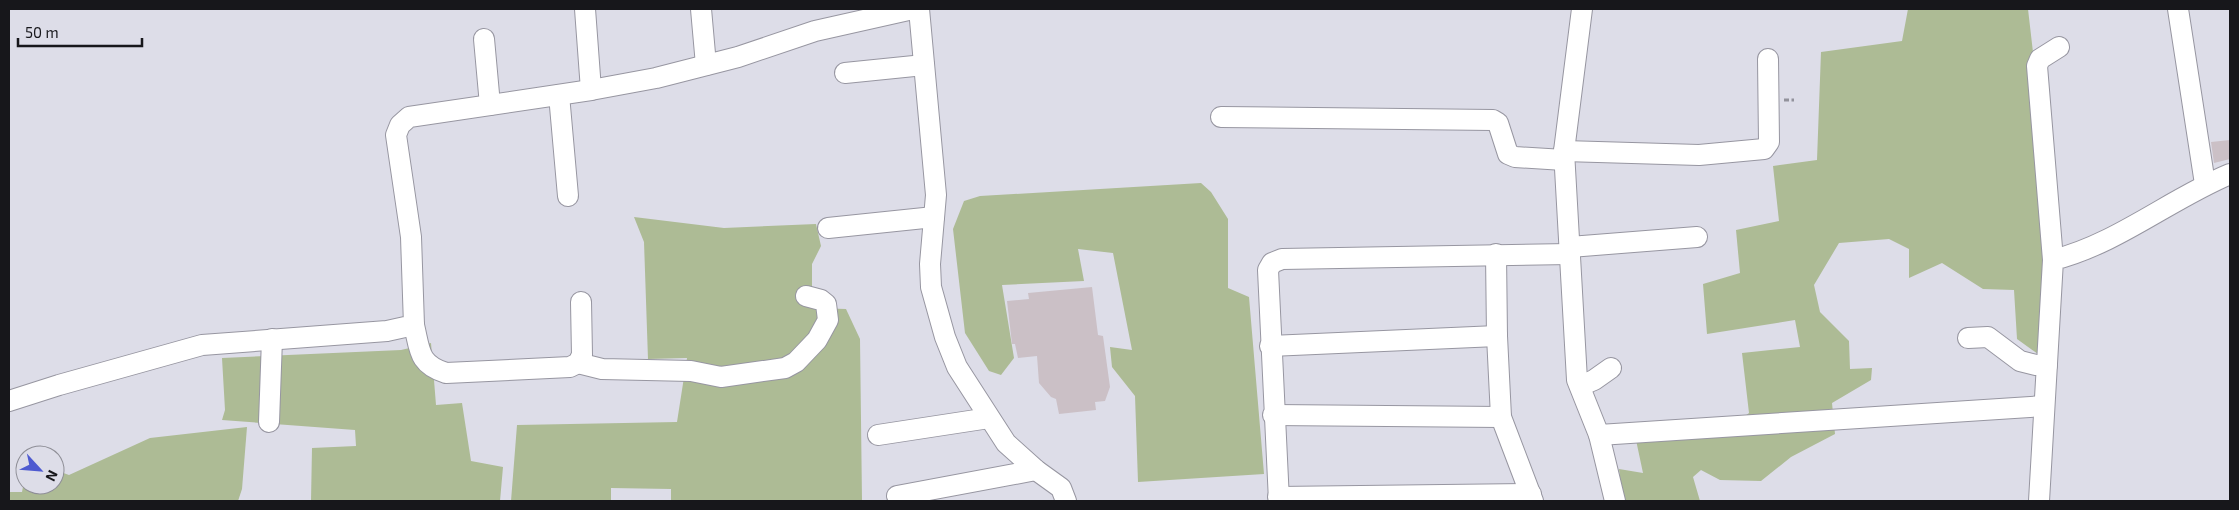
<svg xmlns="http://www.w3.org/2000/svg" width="2239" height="510" font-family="'Exo 2',sans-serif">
<rect width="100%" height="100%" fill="#dddde8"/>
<g fill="#adbb95">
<polygon points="1908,9 2028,9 2054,234 2038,354 2017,339 2014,290 1983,289 1942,263 1909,278 1909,249 1889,239 1839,243 1814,285 1820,312 1849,341 1850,369 1872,368 1871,380 1832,403 1835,434 1791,457 1761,481 1720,480 1701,470 1693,477 1700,501 1623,501 1619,469 1643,473 1636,440 1726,431 1749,413 1742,353 1800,347 1795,320 1707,334 1703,284 1740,273 1736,230 1779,221 1773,166 1817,160 1821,52 1902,41"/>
<polygon points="1201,183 1211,192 1228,219 1228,288 1249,297 1264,474 1138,482 1135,396 1112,367 1110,347 1132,350 1113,253 1078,249 1084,281 1002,285 1014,358 1001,375 989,371 965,333 953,229 964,201 980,196"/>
<polygon points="634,217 724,228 816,224 821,246 812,264 812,308 846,309 860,339 862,501 671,501 671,489 611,488 611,501 511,501 517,425 677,422 687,358 648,359 644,242"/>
<polygon points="431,343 436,405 462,403 471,461 503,467 500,501 311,501 312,448 356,446 355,430 222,420 225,410 222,358 401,350"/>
<polygon points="247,427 242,489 238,501 9,501 9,492 22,492 25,476 25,485 55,485 55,470 69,475 150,438"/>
</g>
<g fill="#cbc0c6">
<polygon points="2230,140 2230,159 2214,163 2211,142"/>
<polygon points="1092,287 1098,335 1103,336 1110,387 1105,401 1095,402 1096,410 1059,414 1056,399 1051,397 1039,383 1037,356 1018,358 1015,344 1012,344 1007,301 1029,299 1028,293"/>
</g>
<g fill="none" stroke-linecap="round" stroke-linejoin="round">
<defs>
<g id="minor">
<polyline points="585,9 591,90"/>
<polyline points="701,9 706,65"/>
<polyline points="919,9 936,195 930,264 931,287 945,337 957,367 1006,443 1036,470 1061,488 1066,501"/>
<polyline points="1582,9 1564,151 1577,380 1599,435 1615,501"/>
<polyline points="2178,9 2205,184"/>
<polyline points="484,39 490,105"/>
<polyline points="845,73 924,65"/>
<polyline points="559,95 568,196"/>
<polyline points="1221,117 1493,120 1498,123 1508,154 1515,157 1564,160"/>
<polyline points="1564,151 1699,155 1764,149 1769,142 1768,59"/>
<polyline points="828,228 934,217"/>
<polyline points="1570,247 1697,237"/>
<polyline points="1496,254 1497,336 1501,417 1533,501"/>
<polyline points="2053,260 2037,66 2040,59 2059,47"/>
<path d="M414,325C420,350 418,364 446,373L570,367L578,363L582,355L581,302"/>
<polyline points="1968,338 1988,337 2020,361 2036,365 2047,365"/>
<polyline points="1270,346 1497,336"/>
<polyline points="578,363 602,369 691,371 721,377 785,368 796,362 817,340 828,320 826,304 821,300 806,296"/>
<polyline points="1580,386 1594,380 1611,368"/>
<polyline points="9,401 59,385 202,345 387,331 414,325 411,237 396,135 400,125 409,117 591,90 656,78 738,57 815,31 913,9"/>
<polyline points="1273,415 1501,417"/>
<polyline points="269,422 272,339"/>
<polyline points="878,435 989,418"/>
<polyline points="1599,435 2044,406"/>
<polyline points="897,496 1036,470"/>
<polyline points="1278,497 1531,494"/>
<polyline points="1279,501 1268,270 1272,263 1282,259 1570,254"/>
<path d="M2039,501L2053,260C2117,244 2170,199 2230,174"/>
</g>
</defs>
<use href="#minor" stroke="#9796a1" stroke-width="22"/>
<polyline stroke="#92929b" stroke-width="3" stroke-dasharray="5 2.5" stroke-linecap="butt" points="1784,100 1794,100"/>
<use href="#minor" stroke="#fff" stroke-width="20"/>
</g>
<rect width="2239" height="510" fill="none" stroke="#17171b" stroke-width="20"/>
<g transform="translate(40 470) rotate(116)"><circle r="24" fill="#dddde8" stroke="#8e8e96"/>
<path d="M0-4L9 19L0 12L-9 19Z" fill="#4e5ad0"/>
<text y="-8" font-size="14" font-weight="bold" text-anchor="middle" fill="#17171b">N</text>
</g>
<path d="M18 38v8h124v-8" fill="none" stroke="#17171b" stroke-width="2.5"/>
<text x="25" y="38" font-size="15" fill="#17171b" stroke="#dddde8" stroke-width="4" paint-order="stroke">50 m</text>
</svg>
